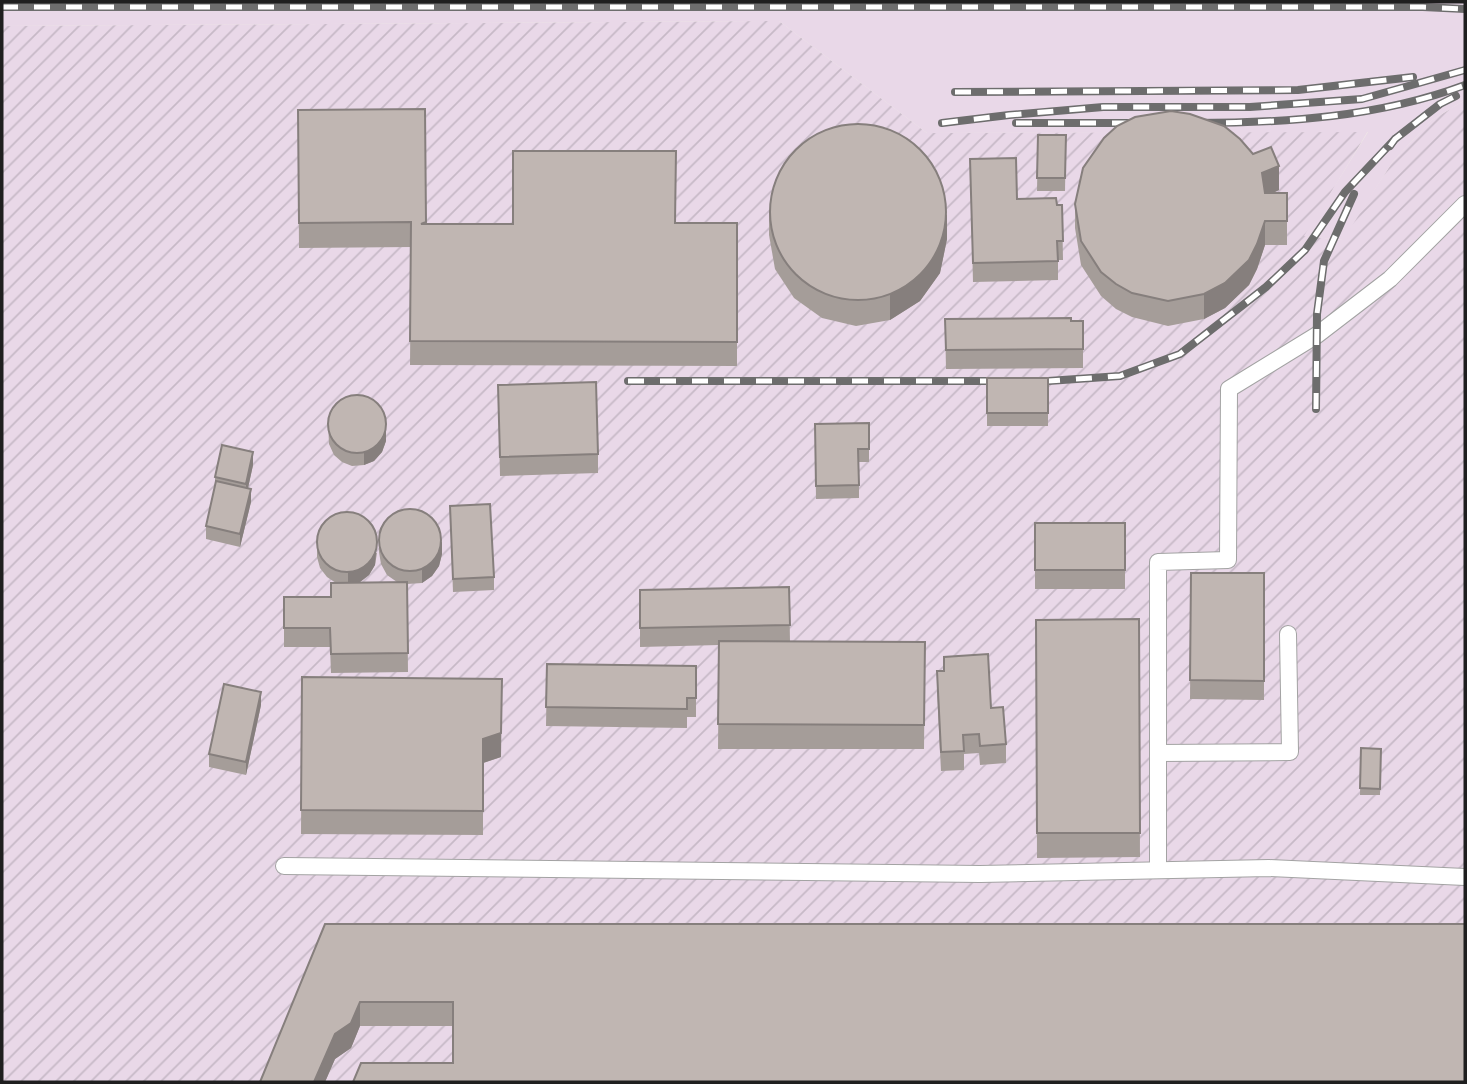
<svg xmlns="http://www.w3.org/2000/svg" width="1467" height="1084" font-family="Quicksand,sans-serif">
<defs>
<pattern id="industrial-furrows" width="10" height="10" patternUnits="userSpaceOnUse" patternTransform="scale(1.75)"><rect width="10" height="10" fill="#e9d8e8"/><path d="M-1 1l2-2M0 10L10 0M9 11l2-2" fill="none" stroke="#c7b9c7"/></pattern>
</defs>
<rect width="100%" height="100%" fill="#f0ebe6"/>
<polygon fill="url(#industrial-furrows)" points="779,21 927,133 1368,131 1305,236 1342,240 1393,161 1432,120 1465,100 1465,1082 2,1082 2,26"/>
<polygon fill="#e9d8e8" points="2,2 1465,2 1465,100 1432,120 1393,161 1343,240 1304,236 1368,132 927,133 779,21 2,26"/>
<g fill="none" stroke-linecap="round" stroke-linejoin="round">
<defs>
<g id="service">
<polyline points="1158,753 1290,752 1288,634"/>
<polyline points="284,866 980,874 1269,868 1465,877"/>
<polyline points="1158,870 1158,562 1228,560 1229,389 1317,335 1390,279 1465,204"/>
</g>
</defs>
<use href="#service" stroke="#a3a3a3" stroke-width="18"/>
<use href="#service" stroke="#fff" stroke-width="16"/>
<defs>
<g id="rail">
<polyline points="2,7 1423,7 1465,9"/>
<polyline points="955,92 1298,90 1413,77"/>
<polyline points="942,123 1009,115 1103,107 1250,107 1362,99 1465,70"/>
<polyline points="1016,123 1142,123"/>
<path d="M1194,123C1286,123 1379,117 1465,85"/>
<polyline points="1390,146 1395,139 1440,104 1456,96"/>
<polyline points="628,381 1048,381 1120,376 1180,354 1266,287 1305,250 1345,192 1395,139"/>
<polyline points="1316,409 1317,314 1324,261 1354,194"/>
</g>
</defs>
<use href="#rail" stroke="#6d6d6d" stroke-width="8"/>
<use href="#rail" stroke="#fff" stroke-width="5" stroke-dasharray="16" stroke-linecap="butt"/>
</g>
<g fill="#a59d99">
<polygon points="298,110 426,224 737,223 737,366 410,365 411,247 299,248"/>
<polygon points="1038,135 1066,135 1065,191 1037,191"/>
<polygon points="970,159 1017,199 1062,205 1063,260 1058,260 1058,280 973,282"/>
<polygon points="1279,190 1273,193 1287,193 1287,245 1265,245 1257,269 1249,285 1225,308 1204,319 1168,326 1132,317 1116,309 1101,296 1081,265 1075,228 1075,204"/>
<polygon points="769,210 947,239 940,273 920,301 890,320 856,326 822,318 794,298 775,269 769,235"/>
<polygon points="945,319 1083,321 1083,368 946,369"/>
<rect x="987" y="378" width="61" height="48"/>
<polygon points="498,385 598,454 598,473 500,476"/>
<polygon points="328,420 386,441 382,452 374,461 364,465 352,466 342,462 334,455 329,444"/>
<polygon points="869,423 869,462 859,462 859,498 816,499 815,424"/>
<polygon points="253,465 248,488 251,502 240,547 206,539 206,526 215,486 215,477"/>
<polygon points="450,506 494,577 494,590 453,592"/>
<rect x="1035" y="523" width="90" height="66"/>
<polygon points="379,539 442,554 439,566 432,576 422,583 407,584 408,672 331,673 330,647 284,647 284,597 331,597 336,583 327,577 320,568 317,557 317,544 377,553 375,565 369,575 360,582 356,583 401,583 397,582 387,575 381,564 379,552"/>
<polygon points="1191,573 1264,573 1264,700 1190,699"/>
<polygon points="789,587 790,642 925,642 924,749 718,749 719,645 640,647 640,590"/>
<polygon points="1139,619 1140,857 1037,858 1036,620"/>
<polygon points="944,657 991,708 1006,744 1006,763 980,765 979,753 964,754 964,770 941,771 937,690 937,671 944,671"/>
<polygon points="547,664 696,666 696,717 687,717 687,728 546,726"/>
<polygon points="302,677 501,757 483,763 483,835 301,834"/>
<polygon points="261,705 246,775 209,767 209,754"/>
<polygon points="1361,748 1381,749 1380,795 1360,795"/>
<polygon points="325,924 1465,924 453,1063 453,1026 360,1026 351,1048 335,1059 325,1082 260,1082"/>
</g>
<g fill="#867f7d">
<polygon points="1279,166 1279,190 1262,198 1262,173"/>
<polygon points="947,214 947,239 940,273 920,301 890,320 890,295"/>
<polygon points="1265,221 1265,245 1257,269 1249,285 1225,308 1204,319 1204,294"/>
<polygon points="386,428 386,441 382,452 374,461 364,465 364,452"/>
<polygon points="253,452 253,465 246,497 246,484"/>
<polygon points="251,489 251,502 240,547 240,534"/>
<polygon points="377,540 375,565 369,575 360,582 348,585 348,572"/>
<polygon points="442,541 442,554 439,566 432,576 422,583 422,570"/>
<polygon points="502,679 501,757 483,763 483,835 483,739"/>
<polygon points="261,692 261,705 246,775 246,762"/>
<polygon points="360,1002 360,1026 351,1048 335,1059 325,1082 314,1082 335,1034"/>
</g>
<g fill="#c0b6b2" stroke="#867f7d" stroke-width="2">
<polygon points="425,109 426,222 421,224 513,224 513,151 676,151 675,223 737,223 737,342 410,341 411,222 299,223 298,110"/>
<polygon points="1171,111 1190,114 1224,126 1240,139 1253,154 1271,147 1279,166 1262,173 1265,193 1287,193 1287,221 1265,221 1257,244 1249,260 1225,283 1204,294 1168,301 1132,293 1116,284 1101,272 1081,241 1075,204 1083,168 1104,138 1117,126 1135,117"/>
<circle cx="858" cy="212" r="88"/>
<polygon points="1038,135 1066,135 1065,178 1037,178"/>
<polygon points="1016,158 1017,199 1056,198 1057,205 1062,205 1063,241 1057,241 1058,261 973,263 970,159"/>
<polygon points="1071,318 1071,321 1083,321 1083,349 946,350 945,319"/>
<rect x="987" y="378" width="61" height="35"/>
<polygon points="596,382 598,454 500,457 498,385"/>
<circle cx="357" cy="424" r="29"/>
<polygon points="869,423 869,449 858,449 859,485 816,486 815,424"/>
<polygon points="222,445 253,452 246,484 215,477"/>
<polygon points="216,481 251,489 240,534 206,526"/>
<polygon points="490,504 494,577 453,579 450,506"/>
<circle cx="410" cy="540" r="31"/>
<circle cx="347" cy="542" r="30"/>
<rect x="1035" y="523" width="90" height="47"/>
<polygon points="1191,573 1264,573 1264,681 1190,680"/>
<polygon points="407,582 408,653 331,654 330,628 284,628 284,597 331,597 331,583"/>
<polygon points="789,587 790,625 640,628 640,590"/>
<polygon points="1139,619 1140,833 1037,833 1036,620"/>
<polygon points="719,641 925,642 924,725 718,724"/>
<polygon points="988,654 991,708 1003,707 1006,744 980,746 979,734 963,735 964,751 941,752 937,671 944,671 944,657"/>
<polygon points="547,664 696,666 696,698 687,698 687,709 546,707"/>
<polygon points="302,677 502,679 501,733 483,739 483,811 301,810"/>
<polygon points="224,684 261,692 246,762 209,754"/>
<polygon points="1361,748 1381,749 1380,789 1360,788"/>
<polygon points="325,924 1465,924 1465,1082 353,1082 361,1063 453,1063 453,1002 360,1002 351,1023 335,1034 314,1082 260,1082"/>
</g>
<rect width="1467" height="1084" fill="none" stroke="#1f1f1f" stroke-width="7"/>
</svg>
